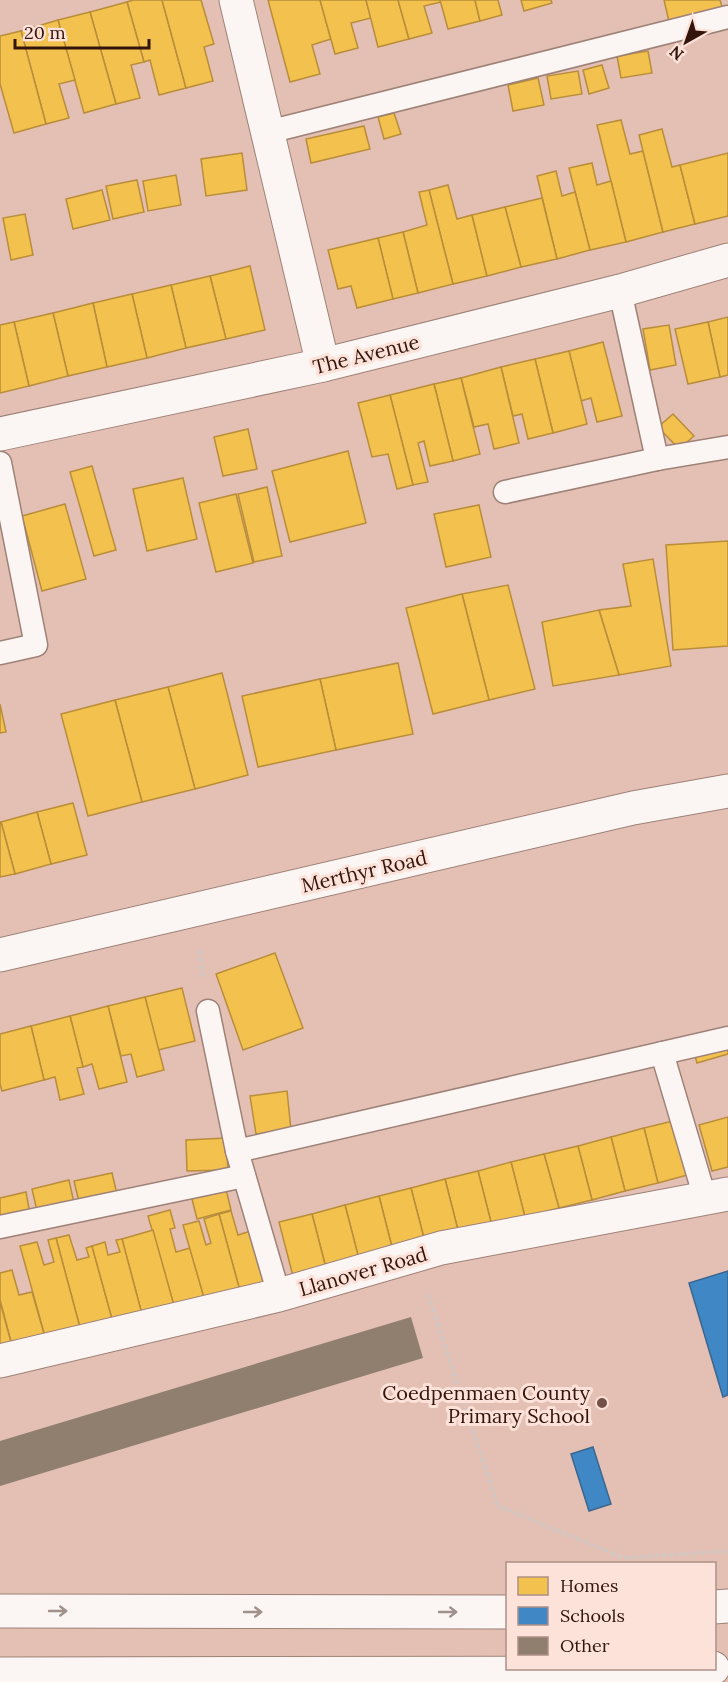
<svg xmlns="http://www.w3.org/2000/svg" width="728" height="1682" font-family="Lora,serif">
<rect width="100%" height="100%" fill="#e4c0b4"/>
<g fill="#f2c14e" stroke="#b98d3a" stroke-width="1.5">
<polygon points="133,0 162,0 186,88 159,95 150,60 144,62 127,2"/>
<polygon points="162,0 201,0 214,44 204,47 213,81 186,88"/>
<polygon points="268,0 320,0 331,39 312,45 320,74 290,82"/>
<polygon points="320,0 366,0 371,18 351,23 358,48 335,54"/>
<polygon points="366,0 398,0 409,39 378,47"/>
<polygon points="398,0 440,0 441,2 424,6 432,33 409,39"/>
<polygon points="440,0 475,0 480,21 448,29"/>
<polygon points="475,0 498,0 502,15 480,21"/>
<polygon points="521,0 551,0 552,3 524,11"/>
<polygon points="664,0 720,0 724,13 670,26"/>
<polygon points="127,2 144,62 131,65 140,98 116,104 90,12"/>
<polygon points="90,12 116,104 84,113 58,20"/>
<polygon points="58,20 75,80 59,84 69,118 46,124 21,31"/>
<polygon points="21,31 46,124 14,133 0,84 0,36"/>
<polygon points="648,51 652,73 621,78 617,56"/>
<polygon points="602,65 609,88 589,94 583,70"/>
<polygon points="578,71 582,94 551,99 547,76"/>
<polygon points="538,78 544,105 513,111 508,85"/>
<polygon points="394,113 401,134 384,139 378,117"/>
<polygon points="621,120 630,154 643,151 663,232 626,242 597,125"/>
<polygon points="364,126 370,149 311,163 306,139"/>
<polygon points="662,129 672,167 680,165 695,224 663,232 639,135"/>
<polygon points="242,153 247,190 206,196 201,159"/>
<polygon points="728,153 728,216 695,224 680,165"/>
<polygon points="592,163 597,185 611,181 626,242 590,250 569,168"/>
<polygon points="556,171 562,196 575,192 590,250 557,259 537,176"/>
<polygon points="176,175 181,205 148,211 143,181"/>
<polygon points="137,180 144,212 113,219 106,186"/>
<polygon points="448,185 457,219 472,215 487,276 453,284 429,190"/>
<polygon points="102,190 110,220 73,229 66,199"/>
<polygon points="429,190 453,284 418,293 403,232 427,225 419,192"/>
<polygon points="542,198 557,259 521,267 505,207"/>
<polygon points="505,207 521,267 487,276 472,215"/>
<polygon points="25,214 33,255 11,260 3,218"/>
<polygon points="403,232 418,293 393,299 378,238"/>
<polygon points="378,238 393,299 357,308 351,286 338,289 328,250"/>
<polygon points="250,266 265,330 226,339 210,276"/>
<polygon points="210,276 226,339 186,348 171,285"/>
<polygon points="171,285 186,348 147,358 132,294"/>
<polygon points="132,294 147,358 107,367 93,303"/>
<polygon points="93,303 107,367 68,376 53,313"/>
<polygon points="53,313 68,376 29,386 14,322"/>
<polygon points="728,317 728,375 720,377 708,322"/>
<polygon points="14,322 29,386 0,393 0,325"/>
<polygon points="708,322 720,377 688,384 675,329"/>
<polygon points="669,325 676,365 650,370 643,329"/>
<polygon points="603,342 622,416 597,422 591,398 581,401 569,351"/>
<polygon points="569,351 587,424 553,433 535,359"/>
<polygon points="535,359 553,433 528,439 522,414 513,416 501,367"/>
<polygon points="501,367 519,443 494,449 488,424 474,427 461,378"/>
<polygon points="461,378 480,454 453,461 434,384"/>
<polygon points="434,384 453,461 430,466 424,441 418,443 428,482 413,485 390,395"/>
<polygon points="390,395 413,485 397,489 388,454 372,457 358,403"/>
<polygon points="673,414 694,436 679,449 658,427"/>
<polygon points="248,429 257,469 223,476 214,437"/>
<polygon points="348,451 366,523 290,542 272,471"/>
<polygon points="92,466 116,550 94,556 70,472"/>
<polygon points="183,478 197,539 147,551 133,489"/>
<polygon points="267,487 282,556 254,562 238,494"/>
<polygon points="236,494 253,563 216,572 199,503"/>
<polygon points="65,504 86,579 42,591 22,516"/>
<polygon points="479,505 491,557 446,567 434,514"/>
<polygon points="728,541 728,646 673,650 666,545"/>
<polygon points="653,559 671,666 619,675 599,610 631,606 623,564"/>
<polygon points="508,585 535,689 489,700 462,594"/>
<polygon points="462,594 489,700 433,714 406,608"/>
<polygon points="599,610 619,675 553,686 542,622"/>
<polygon points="398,663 413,734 336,750 320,679"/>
<polygon points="222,673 248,775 195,789 168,687"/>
<polygon points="320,679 336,750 258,767 242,696"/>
<polygon points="168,687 195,789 142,802 115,700"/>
<polygon points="115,700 142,802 88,816 61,714"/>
<polygon points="0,704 6,732 0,733"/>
<polygon points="73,803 87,855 51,864 37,812"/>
<polygon points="37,812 51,864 15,874 1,822"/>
<polygon points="0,822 1,822 15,874 0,877"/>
<polygon points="275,953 303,1028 243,1050 216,974"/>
<polygon points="182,988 195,1041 158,1050 145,997"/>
<polygon points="145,997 164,1070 137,1077 131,1054 121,1056 108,1006"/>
<polygon points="108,1006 127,1082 99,1089 92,1064 83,1067 70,1016"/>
<polygon points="70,1016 83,1067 77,1068 84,1094 60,1100 55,1077 44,1080 31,1026"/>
<polygon points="31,1026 44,1080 2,1091 0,1084 0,1034"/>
<polygon points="728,1031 728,1054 697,1063 691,1041"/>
<polygon points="287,1091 291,1130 256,1134 250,1096"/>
<polygon points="728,1117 728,1167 712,1171 699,1125"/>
<polygon points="677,1120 691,1174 658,1183 644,1128"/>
<polygon points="644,1128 658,1183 625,1191 611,1137"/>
<polygon points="611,1137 625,1191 592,1200 578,1146"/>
<polygon points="226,1138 228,1170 187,1171 186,1140"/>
<polygon points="578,1146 592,1200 559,1208 544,1154"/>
<polygon points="544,1154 559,1208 525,1217 511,1162"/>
<polygon points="511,1162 525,1217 492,1226 478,1171"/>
<polygon points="478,1171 492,1226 459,1234 445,1179"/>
<polygon points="112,1173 117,1194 79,1202 74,1181"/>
<polygon points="445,1179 459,1234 425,1242 411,1188"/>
<polygon points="69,1180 74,1203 37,1211 32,1189"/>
<polygon points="225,1185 231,1210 197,1219 191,1195"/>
<polygon points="411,1188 425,1242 393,1251 379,1196"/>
<polygon points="26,1192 30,1214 0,1221 0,1198"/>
<polygon points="379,1196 393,1251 359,1259 345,1205"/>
<polygon points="345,1205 359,1259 326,1268 312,1214"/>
<polygon points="170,1210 175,1228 170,1229 176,1252 190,1248 205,1301 175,1309 148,1216"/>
<polygon points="231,1211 238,1235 257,1229 271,1282 240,1291 219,1214"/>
<polygon points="219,1214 240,1291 205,1301 183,1225 199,1221 206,1245 211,1243 204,1219"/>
<polygon points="312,1214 326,1268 293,1276 279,1222"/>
<polygon points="153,1230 175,1309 143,1318 122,1239"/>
<polygon points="69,1235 77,1260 89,1257 86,1248 92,1246 114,1326 82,1335 56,1238"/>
<polygon points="56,1238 82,1335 47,1344 20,1246 37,1242 44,1265 54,1262 48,1240"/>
<polygon points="122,1239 143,1318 114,1326 92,1246 105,1242 108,1255 120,1252 116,1240"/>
<polygon points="12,1270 19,1295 32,1292 47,1344 14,1353 0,1300 0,1273"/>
<polygon points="0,1302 14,1353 0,1357"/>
</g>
<g fill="#3f88c5" stroke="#3c668d" stroke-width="1.5">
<polygon points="728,1271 728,1395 723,1397 689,1283"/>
<polygon points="593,1447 611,1504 589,1511 571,1454"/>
</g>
<polygon fill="#907f6f" points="411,1317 423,1358 0,1486 0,1441"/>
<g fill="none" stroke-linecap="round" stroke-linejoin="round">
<defs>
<g id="lane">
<polyline points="268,132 728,17"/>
<polyline points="620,291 657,459"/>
<polyline points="0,463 36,645 0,653"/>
<polyline points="505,492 657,459 728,447"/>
<polyline points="208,1011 237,1151"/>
<polyline points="662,1053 705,1198"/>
<polyline points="0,1227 244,1176"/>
<polyline points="279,1295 237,1151 728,1038"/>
</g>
<g id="street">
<polyline points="236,0 323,365"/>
<polyline points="0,434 323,365 620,291 728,260"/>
<polyline points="0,1361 279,1295 441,1248 728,1194"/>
</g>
<polyline id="primary" points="0,955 633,808 728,791"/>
<g id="highway">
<polyline points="714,1607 728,1606"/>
<polyline points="0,1611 508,1612"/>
<polyline points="0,1674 598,1673 713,1668"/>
</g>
</defs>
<use href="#lane" stroke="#9e8177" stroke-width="25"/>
<use href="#street" stroke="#9e8177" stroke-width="35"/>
<use href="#primary" stroke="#9e8177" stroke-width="35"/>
<use href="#highway" stroke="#9e8177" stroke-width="35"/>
<g stroke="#d2c7c2" stroke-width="4" stroke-dasharray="4.5 3" stroke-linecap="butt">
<polyline points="199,950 203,978"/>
<polyline points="428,1294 498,1506 624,1558 728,1551"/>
</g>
<use href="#lane" stroke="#fbf6f4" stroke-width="22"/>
<use href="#street" stroke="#fbf6f4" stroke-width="33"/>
<use href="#primary" stroke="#fbf6f4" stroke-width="33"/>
<use href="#highway" stroke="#fbf6f4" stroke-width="33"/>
</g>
<defs><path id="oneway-shaft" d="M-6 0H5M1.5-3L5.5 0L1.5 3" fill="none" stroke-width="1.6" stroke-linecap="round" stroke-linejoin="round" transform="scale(1.5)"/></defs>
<g stroke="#a1918b">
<use href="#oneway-shaft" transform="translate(58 1611)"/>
<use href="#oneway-shaft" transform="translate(253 1612)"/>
<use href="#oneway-shaft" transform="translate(448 1612)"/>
</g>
<circle fill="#725146" stroke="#fce2d9" stroke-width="2" cx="602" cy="1403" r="6"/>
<g text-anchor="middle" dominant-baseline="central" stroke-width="6" stroke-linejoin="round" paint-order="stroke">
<g font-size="20" fill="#34150b" stroke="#fce2d9">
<text transform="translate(366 354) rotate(-14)">The Avenue</text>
<text transform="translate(364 871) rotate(-13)">Merthyr Road</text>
<text transform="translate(363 1271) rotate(-16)">Llanover Road</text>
</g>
<g font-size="20" fill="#34150b" stroke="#fce2d9" text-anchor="end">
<text x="590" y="1392">Coedpenmaen County<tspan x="590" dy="23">Primary School</tspan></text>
</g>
</g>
<rect x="506" y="1562" width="210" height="108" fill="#fce2d9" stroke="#ac9087" stroke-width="1.5"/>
<rect x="518" y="1577" width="30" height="18" fill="#f2c14e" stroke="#ac9087" stroke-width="1.5"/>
<text x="560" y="1592" font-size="18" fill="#34150b">Homes</text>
<rect x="518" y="1607" width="30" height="18" fill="#3f88c5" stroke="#ac9087" stroke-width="1.5"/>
<text x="560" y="1622" font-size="18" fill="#34150b">Schools</text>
<rect x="518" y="1637" width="30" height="18" fill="#907f6f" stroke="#ac9087" stroke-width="1.5"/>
<text x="560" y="1652" font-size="18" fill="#34150b">Other</text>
<g transform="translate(686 42) rotate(220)" stroke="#fce2d9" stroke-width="4.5" paint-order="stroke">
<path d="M0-4.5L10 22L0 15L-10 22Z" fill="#34150b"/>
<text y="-9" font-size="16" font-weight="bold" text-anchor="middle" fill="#34150b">N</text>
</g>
<path d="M15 39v9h134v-9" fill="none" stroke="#34150b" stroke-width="3"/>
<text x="24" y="39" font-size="18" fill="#34150b" stroke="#fce2d9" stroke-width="4.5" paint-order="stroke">20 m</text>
</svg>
